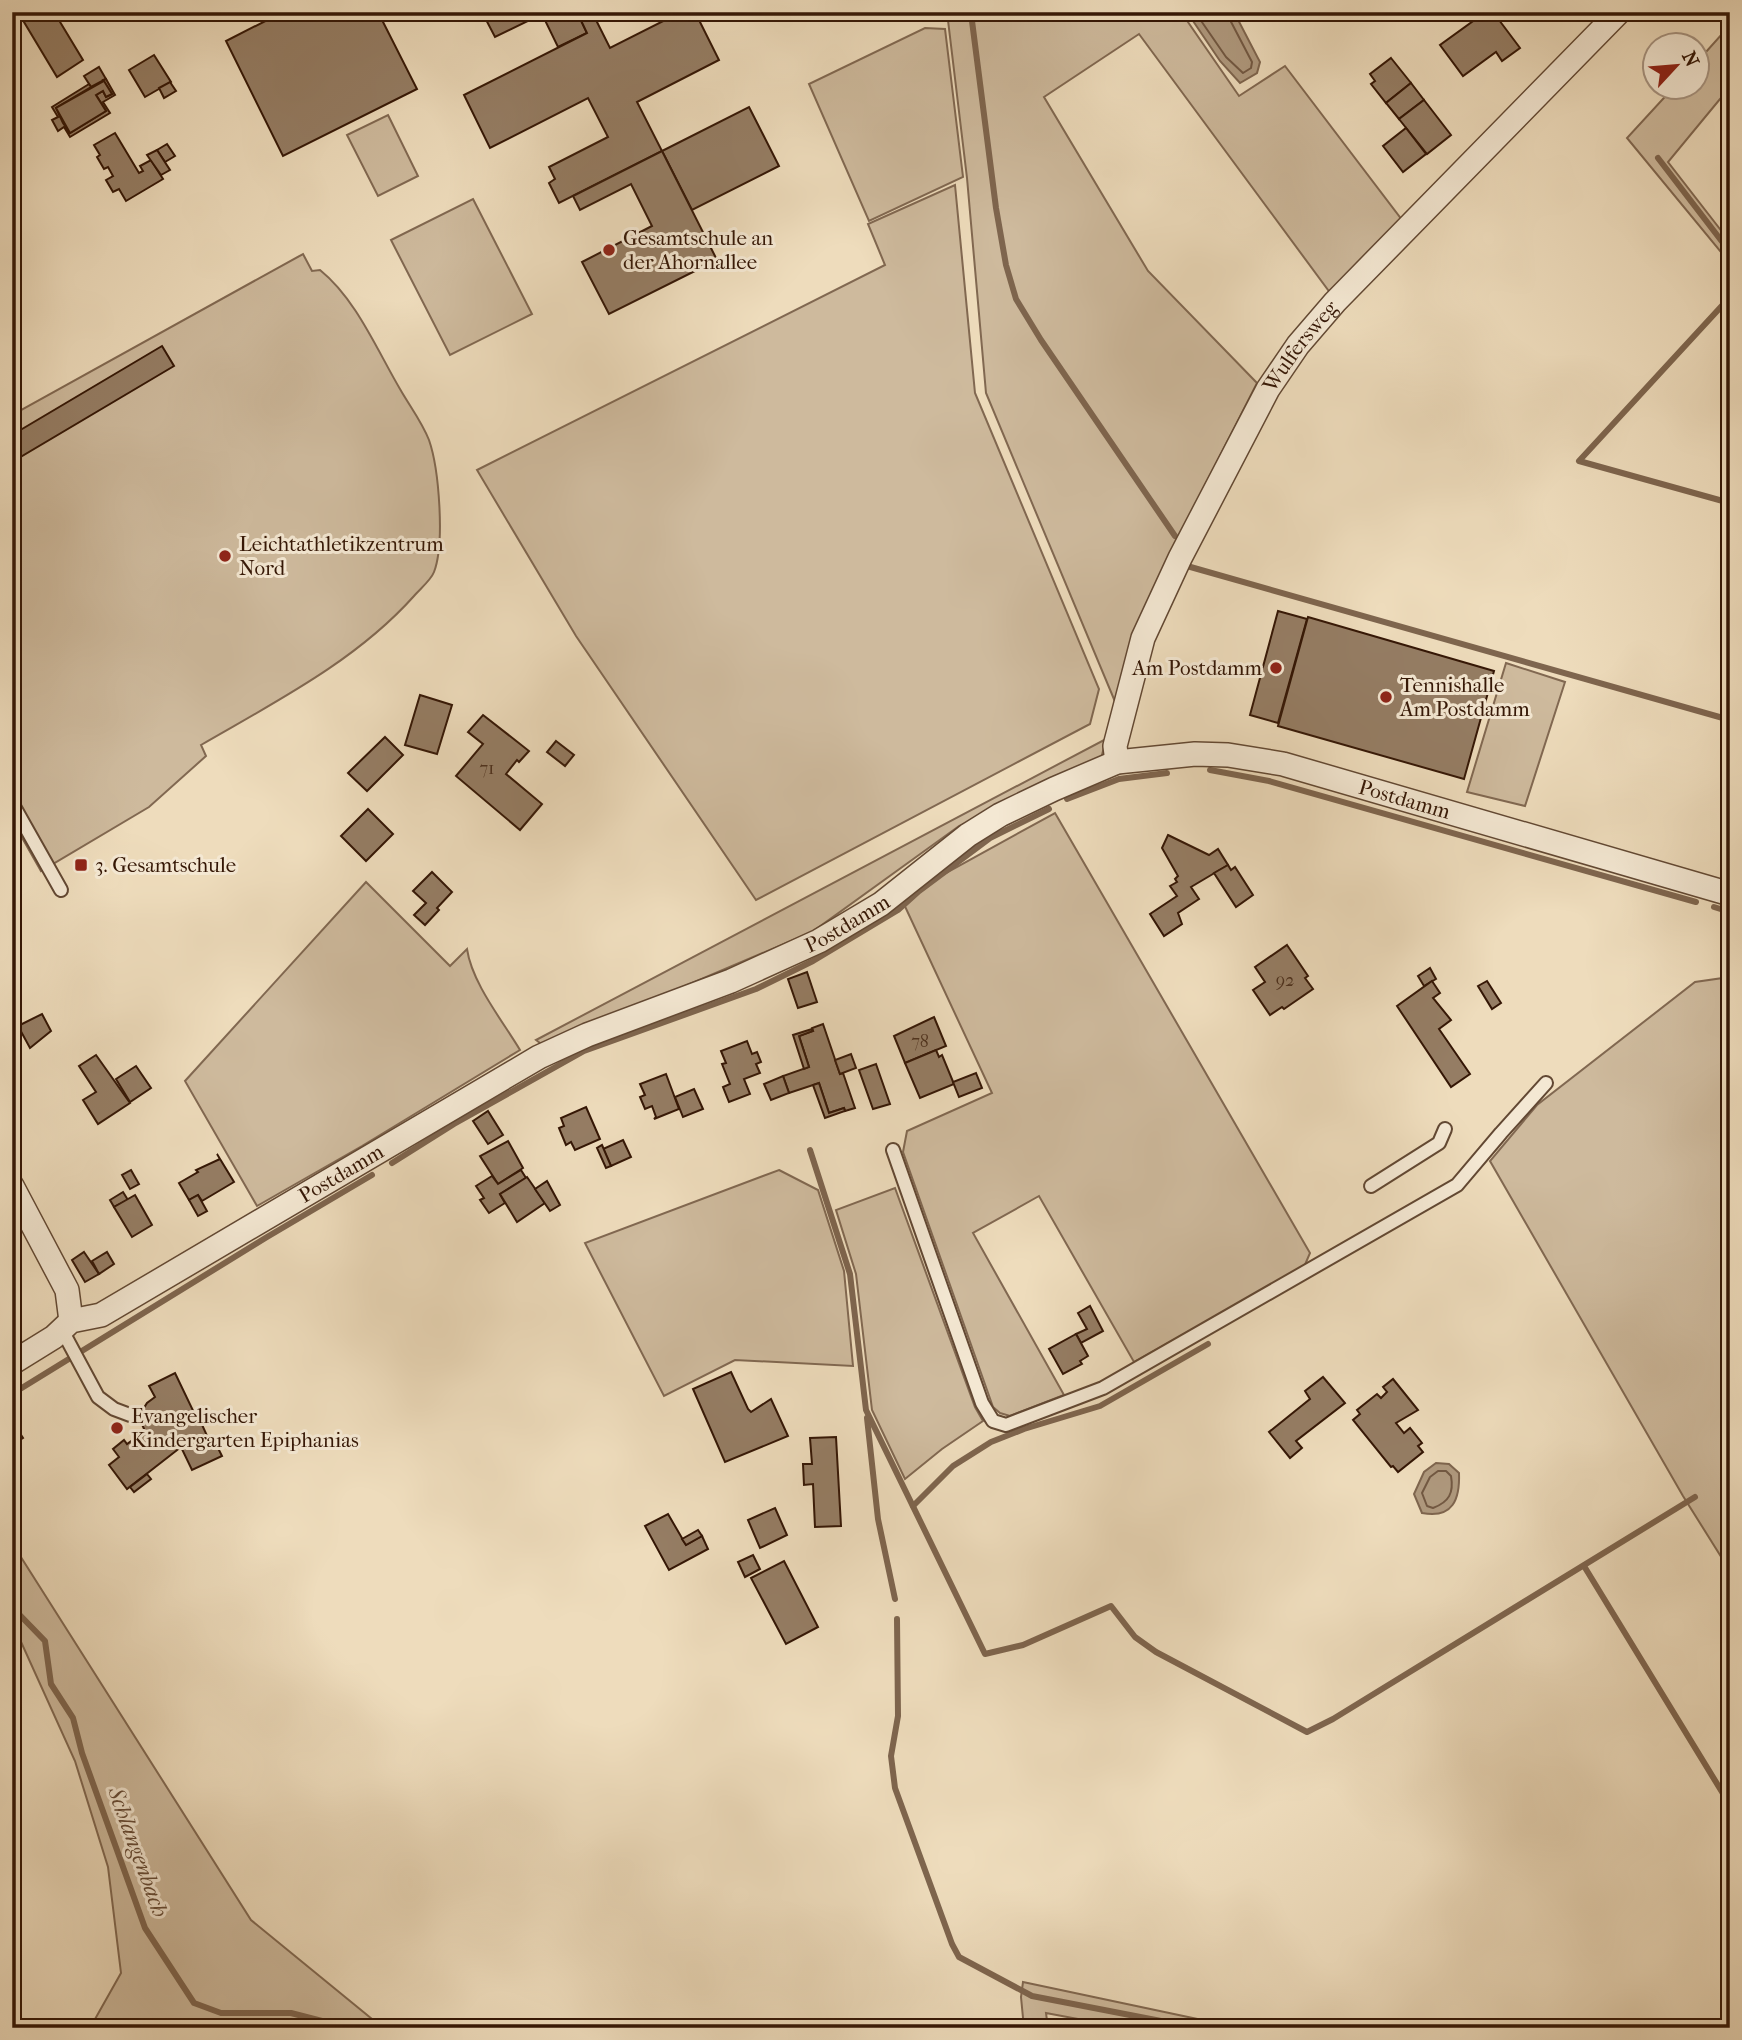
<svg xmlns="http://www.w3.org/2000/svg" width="1742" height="2040" font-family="'IM FELL French Canon',serif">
<rect width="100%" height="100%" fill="#eedcbc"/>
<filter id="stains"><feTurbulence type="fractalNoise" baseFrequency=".00286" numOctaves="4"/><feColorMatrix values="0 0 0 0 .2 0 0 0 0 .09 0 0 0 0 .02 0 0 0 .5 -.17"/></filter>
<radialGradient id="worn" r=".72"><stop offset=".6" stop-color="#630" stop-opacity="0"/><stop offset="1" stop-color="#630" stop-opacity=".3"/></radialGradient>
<g fill="#ceba9d" stroke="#816851" stroke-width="2">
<polygon points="947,12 1181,12 1239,96 1285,66 1402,220 1331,294 1139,34 1044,97 1148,271 1257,383 1179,537 1116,704 986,393 967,178"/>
<polygon points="1730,25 1730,90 1720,99 1668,162 1730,242 1730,263 1627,138 1673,88 1696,88 1697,62"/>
<polygon points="925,28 945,29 963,177 869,221 809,84"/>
<polygon points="388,115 418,176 378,196 347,135"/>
<polygon points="955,185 975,393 1099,689 1090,724 756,900 576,636 477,470 885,265 868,224"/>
<polygon points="473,199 532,314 450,355 391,240"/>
<path d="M303,254L312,271L320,270C356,299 377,350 400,389C409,405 422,422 429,440C439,469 445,543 434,572C431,580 420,589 414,596C356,661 275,702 201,745L206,756L149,807L41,871L12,820V415Z"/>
<polygon points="1506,663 1565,682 1525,806 1467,792"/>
<polygon points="1106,739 1101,759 959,826 812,932 544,1046 536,1040"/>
<polygon points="1055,813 1310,1253 1304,1267 1134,1362 1039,1196 973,1233 1064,1395 1010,1416 1000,1413 993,1407 903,1152 907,1131 992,1093 902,900 915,890"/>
<path d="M366,882L450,966L467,949C472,983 502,1020 520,1050L362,1146L257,1206L185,1081Z"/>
<polygon points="1730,977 1730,1571 1683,1496 1490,1161 1537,1105 1695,982"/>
<polygon points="779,1170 818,1190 844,1271 853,1366 735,1360 664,1396 585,1243"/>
<polygon points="895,1188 975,1407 983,1421 942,1449 905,1479 872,1410 856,1274 836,1210"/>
<polygon points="12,1543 251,1920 383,2028 211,2028 180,2023 178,2028 90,2028 121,1973 108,1867 75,1761 12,1622"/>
<polygon points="1023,1982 1240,2028 1126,2028 1046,2013 1048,2028 1024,2028 1021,1997"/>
</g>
<g fill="#af997e" stroke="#7e654e" stroke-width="2">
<polygon points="1187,12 1234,12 1260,62 1257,73 1240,83 1220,61"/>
<path d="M1436,1463L1449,1464L1459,1473C1460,1499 1453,1519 1422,1513L1414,1494L1424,1472Z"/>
</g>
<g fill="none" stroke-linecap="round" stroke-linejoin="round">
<g stroke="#725842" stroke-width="2">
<polyline points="1195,12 1226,57 1243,73 1251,68 1252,62 1229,18 1229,12"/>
<path d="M1438,1471H1446L1451,1476C1454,1493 1449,1502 1433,1508L1427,1506L1422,1493L1430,1477Z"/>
</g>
<g stroke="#7e654e" stroke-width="6">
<polyline points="973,12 972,21 996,208 1006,265 1016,299 1041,340 1175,536"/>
<polyline points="1658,158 1730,252"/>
<polyline points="1730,297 1579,461 1730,503"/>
<polyline points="1187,566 1730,720"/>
<polyline points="1210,770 1269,781 1696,902"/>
<polyline points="1067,799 1119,779 1167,773"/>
<polyline points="1714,907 1730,912"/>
<polyline points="810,1150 850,1274 866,1410 985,1654 1023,1645 1111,1606 1135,1637 1156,1652 1307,1732 1333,1719 1695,1497"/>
<polyline points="392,1163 454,1124 584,1051 756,989 813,961 898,910 919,891 990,838 1049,809"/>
<polyline points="12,1394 267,1237 372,1175"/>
<polyline points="867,1418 878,1519 895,1599"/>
<polyline points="913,1506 953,1466 991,1442 1024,1429 1100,1406 1208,1344"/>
<polyline points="1584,1566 1730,1805"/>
<polyline points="12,1607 45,1641 51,1684 73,1718 82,1753 145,1928 194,2003 221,2013 291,2013 349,2028"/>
<polyline points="897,1619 898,1716 891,1756 895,1788 952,1944 959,1957 1032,1996 1197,2028"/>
</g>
</g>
<g fill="#957d64" stroke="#341605" stroke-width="2">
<polygon points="40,12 54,12 83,60 57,77 24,22"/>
<polygon points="283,12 378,12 417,89 283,156 226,41"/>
<polygon points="482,12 577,12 587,33 558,47 542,14 495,37"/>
<polygon points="577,12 592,12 610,48 681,12 695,12 719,60 637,102 662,151 559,203 549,183 555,179 549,167 608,137 588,98 490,148 464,95 587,33"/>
<polygon points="1493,12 1520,48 1502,61 1496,52 1463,76 1440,45 1480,16 1479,12"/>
<polygon points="154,55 171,82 145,97 129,70"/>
<polygon points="1391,58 1411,83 1386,103 1371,84 1375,81 1370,74"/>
<polygon points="99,67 106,79 91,87 84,76"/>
<polygon points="106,79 115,95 103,102 110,113 70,137 64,127 58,131 52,120 58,117 52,107 89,84 91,87 56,108 63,123 70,133 106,111 96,95 103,91 106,97 112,94 103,80"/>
<polygon points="104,81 112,94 106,97 103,91 96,95 106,111 70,133 56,108"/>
<polygon points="170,82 176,91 164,98 159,88"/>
<polygon points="1411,83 1424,100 1399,119 1386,103"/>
<polygon points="1424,100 1451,135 1427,154 1399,119"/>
<polygon points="749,107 779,166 692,210 662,151"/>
<polygon points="1406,128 1426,154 1403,172 1383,146"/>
<polygon points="115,133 139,173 143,171 140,166 151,160 163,179 126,201 119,189 113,192 106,180 113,176 108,167 104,169 97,157 100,155 94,145"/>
<polygon points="167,144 175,156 165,162 157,150"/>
<polygon points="157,150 170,170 161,175 147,155"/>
<polygon points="662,151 717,260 609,314 582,262 652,226 631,184 580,210 573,196"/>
<polygon points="162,346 174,366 12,462 12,435"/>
<polygon points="1278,611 1307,619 1278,723 1250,715"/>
<polygon points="1308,617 1494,671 1464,779 1278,726"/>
<polygon points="420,695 452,705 437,754 405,745"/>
<polygon points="483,715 529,751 519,762 517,760 506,774 542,804 520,830 456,776 483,744 468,732"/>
<polygon points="385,737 403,755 367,791 348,773"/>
<polygon points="556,741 574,755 565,766 547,752"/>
<polygon points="368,809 393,834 366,861 341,836"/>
<polygon points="1168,835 1209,855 1218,849 1228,865 1191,887 1199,899 1178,913 1182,924 1164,936 1150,914 1177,896 1170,886 1177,882 1175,879 1178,876 1162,848"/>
<polygon points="1228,865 1231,870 1235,867 1253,895 1236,907 1214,873"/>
<polygon points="432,872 452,892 437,908 439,910 425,925 414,915 426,903 413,891"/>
<polygon points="1287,945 1308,976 1305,978 1313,989 1284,1009 1282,1007 1270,1015 1253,990 1265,982 1255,967"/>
<polygon points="1430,968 1436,979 1424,986 1418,976"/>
<polygon points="807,972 817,1002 798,1008 788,979"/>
<polygon points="1432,981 1440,993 1433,998 1451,1020 1439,1029 1470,1074 1451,1087 1397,1006"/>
<polygon points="1487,981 1501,1003 1492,1009 1478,986"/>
<polygon points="42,1014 51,1031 30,1048 18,1026"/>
<polygon points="934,1017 946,1046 905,1063 894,1036"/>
<polygon points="823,1024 840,1074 843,1073 855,1108 845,1111 844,1108 829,1113 819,1083 789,1093 783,1076 809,1067 799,1036 813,1031 812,1028"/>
<polygon points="812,1029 813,1031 799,1036 809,1067 804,1069 793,1035"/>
<polygon points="747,1041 752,1054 757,1052 761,1062 756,1064 760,1073 744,1079 750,1094 729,1102 723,1087 730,1084 722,1064 726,1063 721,1051"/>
<polygon points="936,1050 939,1057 942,1055 954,1084 920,1098 905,1063"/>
<polygon points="851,1054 856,1068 840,1074 835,1060"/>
<polygon points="96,1055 130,1103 98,1124 83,1100 96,1092 79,1066"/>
<polygon points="876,1064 890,1104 873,1109 859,1070"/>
<polygon points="136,1066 151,1088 130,1102 116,1079"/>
<polygon points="976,1073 982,1088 959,1097 953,1082"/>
<polygon points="666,1074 679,1109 654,1119 656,1117 652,1106 645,1109 640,1097 645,1095 640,1084"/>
<polygon points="783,1076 789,1093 771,1100 764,1084"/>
<polygon points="819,1083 829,1113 844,1108 845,1111 825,1118 813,1085"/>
<polygon points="694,1089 703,1109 683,1117 675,1097"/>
<polygon points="586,1107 600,1139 575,1150 571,1142 566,1145 559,1128 564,1126 561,1118"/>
<polygon points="488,1111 503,1135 488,1144 473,1121"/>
<polygon points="623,1140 631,1157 611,1166 603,1149"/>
<polygon points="508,1141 523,1168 498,1184 480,1156"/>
<polygon points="602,1145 611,1166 606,1168 597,1148"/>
<polygon points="217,1154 234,1182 202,1201 198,1195 189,1200 179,1183 198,1172 196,1170 220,1159"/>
<polygon points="131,1170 139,1184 130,1189 122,1175"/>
<polygon points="521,1170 526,1178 500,1194 505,1203 489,1213 480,1200 484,1198 476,1186 492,1176 498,1184"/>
<polygon points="527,1177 545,1203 517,1222 500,1194"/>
<polygon points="547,1181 560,1205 550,1211 535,1189"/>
<polygon points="123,1192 128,1200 114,1207 110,1200"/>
<polygon points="135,1195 152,1225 132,1237 114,1207"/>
<polygon points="198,1195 207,1211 198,1216 189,1200"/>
<polygon points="84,1252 99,1274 85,1282 72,1260"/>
<polygon points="107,1252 114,1264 99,1274 92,1261"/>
<polygon points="1090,1306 1103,1331 1081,1343 1076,1334 1087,1329 1078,1313"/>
<polygon points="1076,1334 1088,1356 1080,1361 1082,1364 1063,1374 1049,1349"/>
<polygon points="731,1372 748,1409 751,1412 771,1399 788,1436 725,1462 693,1389"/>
<polygon points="175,1373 197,1419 199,1418 208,1438 212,1436 222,1456 192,1470 181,1447 127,1489 109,1465 119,1457 113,1449 124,1440 127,1444 145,1431 140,1420 142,1411 147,1403 155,1397 149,1386"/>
<polygon points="1323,1377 1345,1403 1296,1441 1302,1448 1290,1458 1269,1432 1310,1399 1305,1391"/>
<polygon points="1393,1379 1418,1410 1396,1423 1404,1433 1410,1428 1422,1443 1418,1446 1423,1452 1398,1472 1393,1466 1391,1467 1353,1420 1360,1414 1357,1410 1377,1394 1381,1398 1387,1392 1383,1387"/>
<polygon points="14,1424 23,1438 12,1445 12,1425"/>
<polygon points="836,1437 841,1526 815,1527 813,1484 804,1485 803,1464 812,1464 810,1438"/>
<polygon points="147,1474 151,1479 134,1492 130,1487"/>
<polygon points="775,1508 787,1535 760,1548 748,1520"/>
<polygon points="668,1514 686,1545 702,1536 708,1549 669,1570 645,1526"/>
<polygon points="698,1530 702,1536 686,1545 682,1539"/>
<polygon points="753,1555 760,1569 745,1577 738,1562"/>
<polygon points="784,1561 818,1627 786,1644 751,1578"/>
</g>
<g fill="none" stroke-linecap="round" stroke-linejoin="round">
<defs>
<g id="lane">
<polyline points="12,803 61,890"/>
<polyline points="893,1150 982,1403 993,1421 1006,1425 1103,1388 1457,1185 1501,1133 1546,1083"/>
<polyline points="1371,1186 1439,1143 1445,1129"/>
<polyline points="62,1330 98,1397 114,1409 130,1415"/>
</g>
<g id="street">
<path id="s1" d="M1117,762L1115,746L1143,638L1180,558L1268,389L1298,345L1335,302L1619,12"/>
<polyline points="12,1186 67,1290 71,1321"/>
<path id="s2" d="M12,1363L54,1337L71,1321L101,1315L539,1057L587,1035L731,981L819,941L881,904L968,835L1000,815L1054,789L1117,762L1195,754L1228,755L1283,764L1730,894"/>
</g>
</defs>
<use href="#lane" stroke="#624833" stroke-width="16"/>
<use href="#street" stroke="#624833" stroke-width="26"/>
<use href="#lane" stroke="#f4e8d3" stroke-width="12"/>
<use href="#street" stroke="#f4e8d3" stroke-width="23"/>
</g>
<g fill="#8f2418" stroke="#f4e8d3" stroke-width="2.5">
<circle cx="609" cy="250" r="7"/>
<circle cx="225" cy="556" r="7"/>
<circle cx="1276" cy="668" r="7"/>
<circle cx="1386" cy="697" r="7"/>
<rect x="74" y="858" width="14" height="14" rx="3.5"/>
<circle cx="117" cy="1428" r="7"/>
</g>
<g text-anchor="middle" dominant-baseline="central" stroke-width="6" stroke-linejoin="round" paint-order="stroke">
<g font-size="18" fill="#4c301d">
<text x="487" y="768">71</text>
<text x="1285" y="980">92</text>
<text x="920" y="1041">78</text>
</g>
<g font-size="21" fill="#341605" stroke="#f4e8d3" text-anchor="start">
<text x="623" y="238">Gesamtschule an<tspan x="623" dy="24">der Ahornallee</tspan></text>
<text x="239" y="544">Leichtathletikzentrum<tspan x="239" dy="24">Nord</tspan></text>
<text x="1262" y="668" text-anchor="end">Am Postdamm</text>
<text x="1400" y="685">Tennishalle<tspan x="1400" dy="24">Am Postdamm</tspan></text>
<text x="95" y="865">3. Gesamtschule</text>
<text x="131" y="1416">Evangelischer<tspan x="131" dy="24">Kindergarten Epiphanias</tspan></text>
</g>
<g font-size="21" fill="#341605" stroke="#f4e8d3">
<text stroke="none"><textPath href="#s1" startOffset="460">Wulfersweg</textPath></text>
<text stroke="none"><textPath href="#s2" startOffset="1558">Postdamm</textPath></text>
<text stroke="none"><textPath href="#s2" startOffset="948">Postdamm</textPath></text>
<text stroke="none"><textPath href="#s2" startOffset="382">Postdamm</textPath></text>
</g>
<g font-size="23" font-style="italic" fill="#654a35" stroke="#f4e8d3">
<text transform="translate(138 1852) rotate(70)">Schlangenbach</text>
</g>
</g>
<rect width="1742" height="2040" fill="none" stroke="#eedcbc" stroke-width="42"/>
<rect x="14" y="14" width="1714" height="2012" fill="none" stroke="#341605" stroke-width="3.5"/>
<rect x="21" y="21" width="1700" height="1998" fill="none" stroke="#341605" stroke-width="2"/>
<g transform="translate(1676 66) rotate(64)"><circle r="33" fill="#f4e8d3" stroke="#a79481" stroke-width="2"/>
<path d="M0-5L12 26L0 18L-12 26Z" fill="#8f2418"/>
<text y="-10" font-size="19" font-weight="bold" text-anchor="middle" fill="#341605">N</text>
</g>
<rect width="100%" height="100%" filter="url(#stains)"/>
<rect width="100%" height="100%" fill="url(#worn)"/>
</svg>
